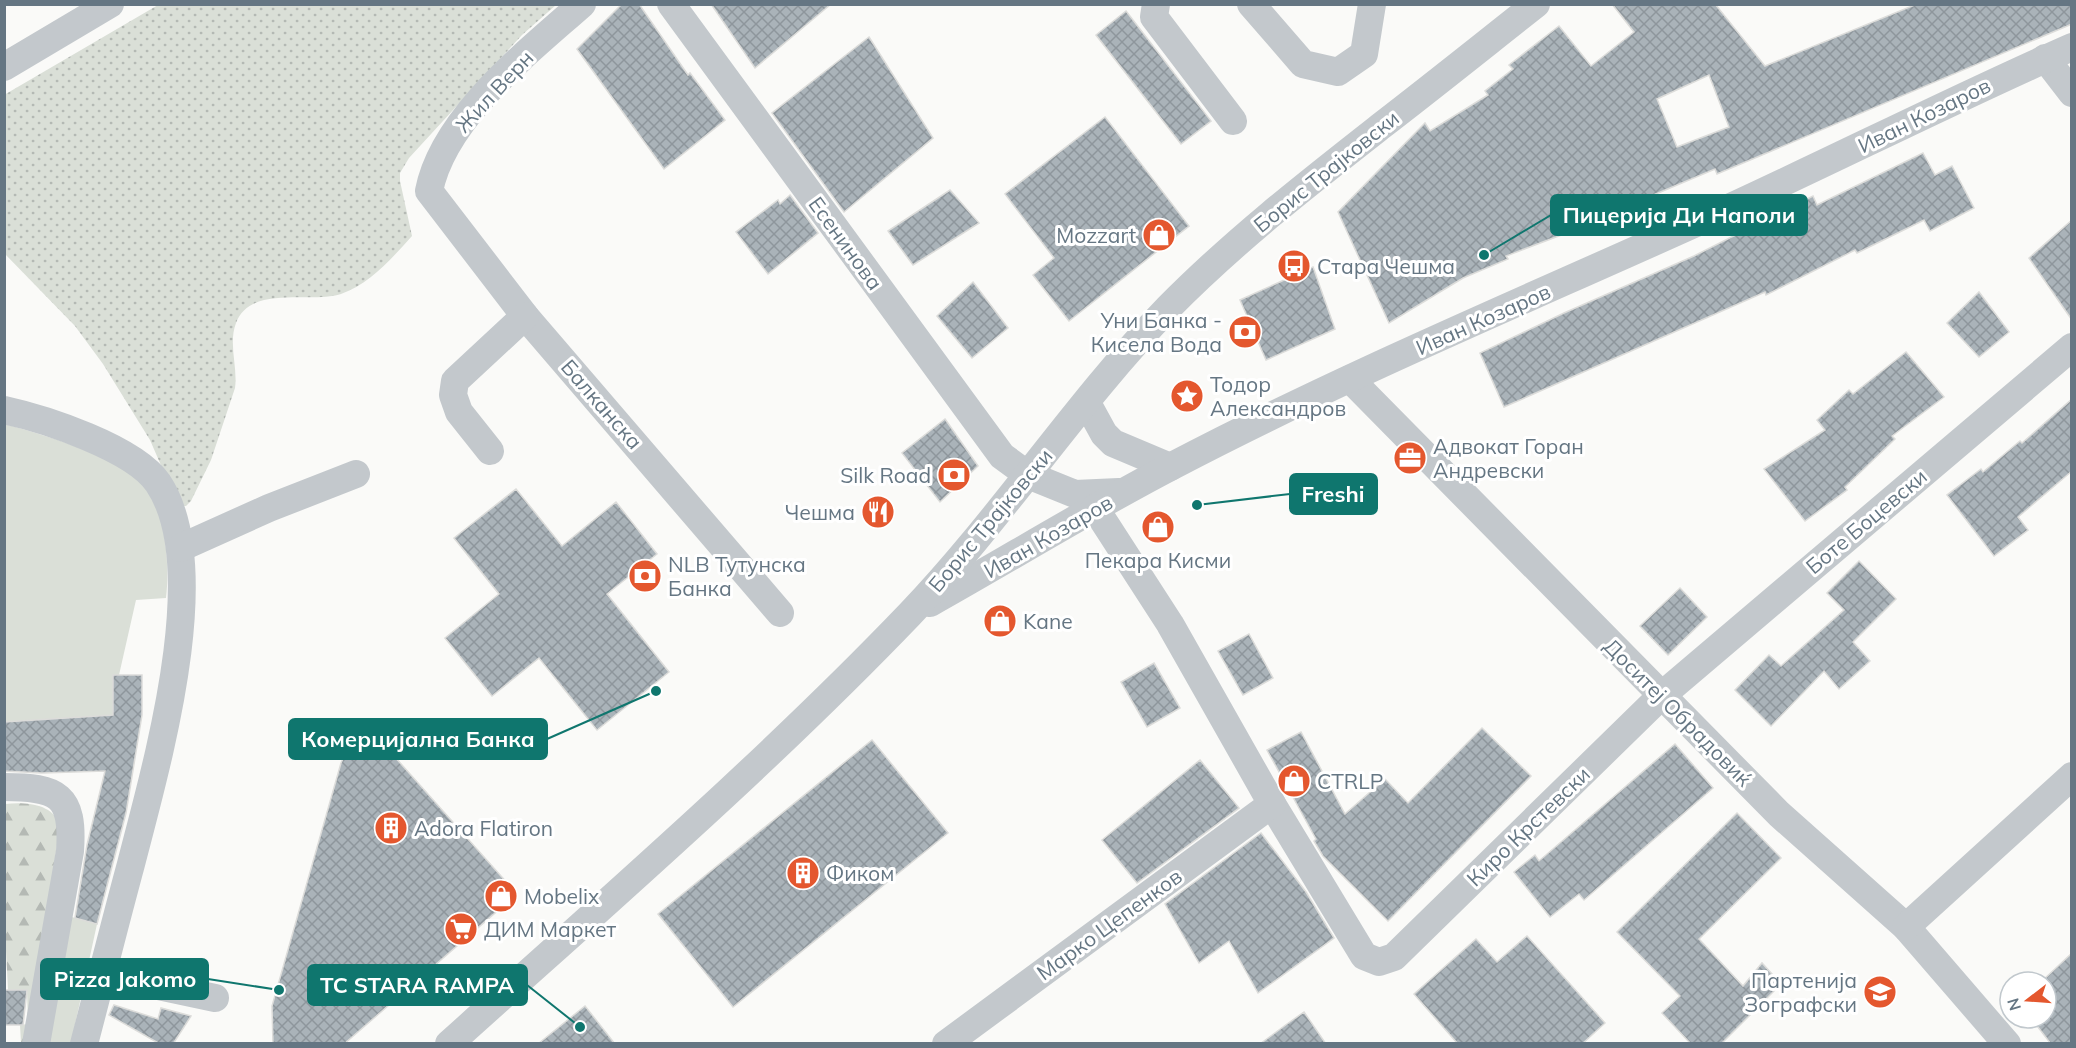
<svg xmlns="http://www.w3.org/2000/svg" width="2076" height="1048" font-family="Mulish,sans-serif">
<defs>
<pattern id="forest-firs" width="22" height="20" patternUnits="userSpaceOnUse" patternTransform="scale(1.5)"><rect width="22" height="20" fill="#dadfd7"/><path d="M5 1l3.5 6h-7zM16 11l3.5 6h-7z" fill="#b4b9b4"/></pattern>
<pattern id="park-dots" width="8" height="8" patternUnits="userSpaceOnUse" patternTransform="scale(1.5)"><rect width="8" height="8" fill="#dadfd7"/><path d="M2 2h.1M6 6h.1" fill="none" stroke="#b4b9b4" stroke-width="1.8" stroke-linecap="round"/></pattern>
<pattern id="building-cross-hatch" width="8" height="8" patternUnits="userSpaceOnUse" patternTransform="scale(1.5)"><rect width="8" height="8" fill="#aab3b9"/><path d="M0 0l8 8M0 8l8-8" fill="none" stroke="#8e969c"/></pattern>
</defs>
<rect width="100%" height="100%" fill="#fafaf8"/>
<g fill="#dadfd7">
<path d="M4,424C40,433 113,456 140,480C166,505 170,565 166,598L136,600L119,675H113V715L5,722Z"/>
<polygon points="68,916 97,924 71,1043 41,1044"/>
</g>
<path fill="url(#forest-firs)" d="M5,804C25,802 51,803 60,824L28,1043H21L20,1025L28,1024L27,990H8L5,931Z"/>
<path fill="url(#park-dots)" d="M158,5H556L522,35L409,158L400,173V181L412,236C392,258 370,284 341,294C312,304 250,284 236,323C228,344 238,367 235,388L211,460L191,501L186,506H182L163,470L150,440L103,364L75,326L5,254L4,95Z"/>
<g fill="url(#building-cross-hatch)" stroke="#dcdcda" stroke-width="1.5" fill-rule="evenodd">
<polygon points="622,4 639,4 688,75 690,73 725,120 664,169 577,49"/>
<polygon points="711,4 831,4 755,68"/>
<path d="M1612,4H1715L1765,66L1917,4H2072V24L1717,174L1715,169L1613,212L1614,215L1506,256L1508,259L1463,278L1389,323L1338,212L1425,123L1430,131L1488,95L1485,91L1513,69L1509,65L1559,26L1591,66L1634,32ZM1709,75L1729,127L1677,147L1657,99Z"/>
<polygon points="1126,11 1211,121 1181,144 1096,35"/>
<polygon points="869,37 933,138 844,212 772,113"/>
<polygon points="1105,117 1189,226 1069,321 1033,275 1054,258 1005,194"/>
<polygon points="1923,153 1935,175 1952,166 1974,208 1930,231 1924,220 1857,253 1855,250 1766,295 1765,292 1504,407 1480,353 1564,313 1694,256 1813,196 1817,205"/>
<polygon points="950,190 979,223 913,265 888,231"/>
<polygon points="790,195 818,233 768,274 736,232 778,200 780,204"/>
<polygon points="2072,220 2072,320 2029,258"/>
<polygon points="1313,267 1335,329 1266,360 1240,300"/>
<polygon points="973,282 1008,328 972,358 937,316"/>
<polygon points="1979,292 2009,332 1979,357 1947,323"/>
<polygon points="1906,352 1944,397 1892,436 1895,439 1845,487 1847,490 1805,521 1764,469 1825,430 1817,420 1849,390 1853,394"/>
<polygon points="2072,399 2072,471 2018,517 2028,530 1994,556 1947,495 1981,469 1983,472 2020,441 2022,443"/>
<polygon points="945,419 978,466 940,502 902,453"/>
<polygon points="516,489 562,546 616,502 657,554 607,594 669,672 597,730 539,658 492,696 445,638 499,594 454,538"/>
<polygon points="1859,561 1896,599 1853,642 1870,661 1839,689 1824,671 1771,726 1735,690 1769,655 1781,666 1844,610 1827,593"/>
<polygon points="1680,588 1707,617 1668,655 1640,626"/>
<polygon points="1249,634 1273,678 1243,695 1218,651"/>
<polygon points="1154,663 1180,708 1147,727 1121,682"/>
<polygon points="113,675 142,675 142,715 126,813 97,924 75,918 87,845 105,771 42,773 4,771 4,722 113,715"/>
<polygon points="1482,728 1531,776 1388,921 1323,856 1314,841 1316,839 1267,750 1301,732 1345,814 1385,779 1408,803"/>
<polygon points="377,737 517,894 344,1044 273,1044 272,1006 341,763 351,742"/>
<polygon points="872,740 948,833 733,1007 658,914"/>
<polygon points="1675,744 1713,788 1584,900 1579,894 1550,917 1514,872 1535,855 1539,861"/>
<polygon points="1200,760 1239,808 1137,883 1102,840"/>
<polygon points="1737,813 1781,858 1699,939 1743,986 1762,963 1781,984 1721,1044 1691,1044 1662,1013 1680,996 1617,932"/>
<polygon points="1261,833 1306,892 1334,938 1258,993 1229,941 1199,963 1165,904"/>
<polygon points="1527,936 1605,1023 1582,1044 1458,1044 1414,994 1476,939 1497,962"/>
<polygon points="2072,953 2072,1044 2051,1044 2031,1018 2046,1018 2046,982 2041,982"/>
<polygon points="4,990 27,990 23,1025 4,1025"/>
<polygon points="114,1005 158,1019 161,1008 191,1016 173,1044 160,1044 109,1015"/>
<polygon points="585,1006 615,1044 538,1044"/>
<polygon points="1304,1012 1326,1044 1260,1044 1287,1024"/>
</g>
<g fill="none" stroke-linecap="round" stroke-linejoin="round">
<g stroke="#c3c8cc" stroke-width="28">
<path d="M582,4C528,52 443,118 429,191L525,316L780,613"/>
<polyline points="671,4 1002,456 1028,475 1075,494 1119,492"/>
<polyline points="1156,4 1154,17 1233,121"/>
<polyline points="1251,4 1303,64 1338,72 1364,54 1372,4"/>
<polyline points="2045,58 2072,93"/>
<polyline points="4,67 110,4"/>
<polyline points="1350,379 1779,814 1906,927 2007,1044"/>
<polyline points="1087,403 1104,434 1113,443 1170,467"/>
<path d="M4,410C45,419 134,448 158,483C215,568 155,770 131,864C115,923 100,983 84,1044"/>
<polyline points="490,451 459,412 453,395 455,381 525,316"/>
<polyline points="180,548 269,508 356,474"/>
<path d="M930,603C1012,557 1091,508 1174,465C1344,376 1521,302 1696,223C1822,166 1945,103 2072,47"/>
<path d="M4,787C58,787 74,795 70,851L36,1044"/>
<polyline points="1272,804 1364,956 1379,962 1394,957 1661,696 2072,347"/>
<polyline points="1906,927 2072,776"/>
<polyline points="102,974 215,998"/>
<path d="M449,1044C604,904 765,765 909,615C1002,518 1075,404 1168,308C1234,241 1307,184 1381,126C1433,86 1484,45 1536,4"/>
<polyline points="946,1044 1272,804 1170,624 1095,508"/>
</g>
</g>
<defs>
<symbol id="shop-disc" viewBox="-11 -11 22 22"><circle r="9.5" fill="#e4572e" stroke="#fff"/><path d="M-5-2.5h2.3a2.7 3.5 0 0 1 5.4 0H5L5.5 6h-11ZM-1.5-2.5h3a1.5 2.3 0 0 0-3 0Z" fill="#fff"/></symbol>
<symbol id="bus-disc" viewBox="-11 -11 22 22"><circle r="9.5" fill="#e4572e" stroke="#fff"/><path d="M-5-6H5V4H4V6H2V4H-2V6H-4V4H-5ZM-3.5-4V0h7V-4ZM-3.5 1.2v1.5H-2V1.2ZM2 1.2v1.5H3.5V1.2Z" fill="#fff"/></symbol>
<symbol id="bank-disc" viewBox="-11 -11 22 22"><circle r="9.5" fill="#e4572e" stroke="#fff"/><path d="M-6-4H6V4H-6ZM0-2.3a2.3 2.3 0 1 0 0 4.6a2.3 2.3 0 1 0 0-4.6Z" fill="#fff"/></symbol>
<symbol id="sight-disc" viewBox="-11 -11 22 22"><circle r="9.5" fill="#e4572e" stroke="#fff"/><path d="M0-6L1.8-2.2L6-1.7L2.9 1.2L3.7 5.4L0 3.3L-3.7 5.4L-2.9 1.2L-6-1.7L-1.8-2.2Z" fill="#fff"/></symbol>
<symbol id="office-disc" viewBox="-11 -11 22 22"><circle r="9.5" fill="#e4572e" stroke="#fff"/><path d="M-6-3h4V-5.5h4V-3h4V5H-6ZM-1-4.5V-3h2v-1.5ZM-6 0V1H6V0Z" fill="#fff"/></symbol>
<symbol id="restaurant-disc" viewBox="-11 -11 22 22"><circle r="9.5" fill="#e4572e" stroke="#fff"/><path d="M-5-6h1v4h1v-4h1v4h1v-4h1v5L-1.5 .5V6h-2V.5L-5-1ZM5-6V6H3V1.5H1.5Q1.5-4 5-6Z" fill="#fff"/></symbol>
<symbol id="building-disc" viewBox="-11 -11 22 22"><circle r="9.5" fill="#e4572e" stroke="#fff"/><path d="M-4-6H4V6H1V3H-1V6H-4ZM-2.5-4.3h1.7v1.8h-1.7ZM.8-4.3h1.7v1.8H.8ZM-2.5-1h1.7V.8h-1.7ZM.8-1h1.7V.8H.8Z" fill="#fff"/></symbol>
<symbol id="supermarket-disc" viewBox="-11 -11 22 22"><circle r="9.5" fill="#e4572e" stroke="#fff"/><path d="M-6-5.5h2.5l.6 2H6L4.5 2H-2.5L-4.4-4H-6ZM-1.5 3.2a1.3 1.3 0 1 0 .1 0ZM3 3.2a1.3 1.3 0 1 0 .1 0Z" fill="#fff"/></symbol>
<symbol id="school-disc" viewBox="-11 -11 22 22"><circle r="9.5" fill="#e4572e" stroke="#fff"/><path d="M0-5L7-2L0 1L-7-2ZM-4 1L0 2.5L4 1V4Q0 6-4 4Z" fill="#fff"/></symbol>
</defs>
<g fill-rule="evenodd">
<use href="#shop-disc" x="1140" y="216" width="38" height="38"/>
<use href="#bus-disc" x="1275" y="247" width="38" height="38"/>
<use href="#bank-disc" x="1226" y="313" width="38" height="38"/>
<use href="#sight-disc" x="1168" y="377" width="38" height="38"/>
<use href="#office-disc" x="1391" y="439" width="38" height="38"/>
<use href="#bank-disc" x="935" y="456" width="38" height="38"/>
<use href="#restaurant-disc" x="859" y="493" width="38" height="38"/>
<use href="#shop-disc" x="1139" y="508" width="38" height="38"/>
<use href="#bank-disc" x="626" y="557" width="38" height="38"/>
<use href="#shop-disc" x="981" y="602" width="38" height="38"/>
<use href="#shop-disc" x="1275" y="762" width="38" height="38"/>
<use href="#building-disc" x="372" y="809" width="38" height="38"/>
<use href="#building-disc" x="784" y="854" width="38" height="38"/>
<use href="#shop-disc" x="482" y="877" width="38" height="38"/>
<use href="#supermarket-disc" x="442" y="910" width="38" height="38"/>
<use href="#school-disc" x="1861" y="973" width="38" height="38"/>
</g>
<g text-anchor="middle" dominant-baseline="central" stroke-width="6" stroke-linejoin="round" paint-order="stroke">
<g font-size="21" fill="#657683" stroke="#fff">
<text transform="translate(494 91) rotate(-47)">Жил Верн</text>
<text transform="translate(1924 115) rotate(-26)">Иван Козаров</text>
<text transform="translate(1326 171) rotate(-39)">Борис Трајковски</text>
<text transform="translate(846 243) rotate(54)">Есенинова</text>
<text transform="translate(1483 319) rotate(-24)">Иван Козаров</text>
<text transform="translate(602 404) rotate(49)">Балканска</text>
<text transform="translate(990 520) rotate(-50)">Борис Трајковски</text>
<text transform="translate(1866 521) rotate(-40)">Боте Боцевски</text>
<text transform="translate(1048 536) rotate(-30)">Иван Козаров</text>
<text transform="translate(1678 712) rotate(45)">Доситеј Обрадовиќ</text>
<text transform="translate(1528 826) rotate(-44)">Киро Крстевски</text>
<text transform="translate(1109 924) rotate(-36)">Марко Цепенков</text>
</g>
<g font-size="21" fill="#657683" stroke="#fff" text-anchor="start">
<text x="1136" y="235" text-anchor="end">Mozzart</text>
<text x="1317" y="266">Стара Чешма</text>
<text x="1222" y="320" text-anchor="end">Уни Банка -<tspan x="1222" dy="24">Кисела Вода</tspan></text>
<text x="1210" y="384">Тодор<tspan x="1210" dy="24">Александров</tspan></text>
<text x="1433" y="446">Адвокат Горан<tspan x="1433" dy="24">Андревски</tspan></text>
<text x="931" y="475" text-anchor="end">Silk Road</text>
<text x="855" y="512" text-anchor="end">Чешма</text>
<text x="1158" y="560" text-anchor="middle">Пекара Кисми</text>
<text x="668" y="564">NLB Тутунска<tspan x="668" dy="24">Банка</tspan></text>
<text x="1023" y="621">Kane</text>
<text x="1317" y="781">CTRLP</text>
<text x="414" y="828">Adora Flatiron</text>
<text x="826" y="873">Фиком</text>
<text x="524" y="896">Mobelix</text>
<text x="484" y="929">ДИМ Маркет</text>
<text x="1857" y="980" text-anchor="end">Партенија<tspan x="1857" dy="24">Зографски</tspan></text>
</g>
</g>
<path fill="none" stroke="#0f766e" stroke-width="2" d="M1484 255L1551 215M1197 505L1290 494M656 691L547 739M279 990L208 979M580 1027L527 985"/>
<g fill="#0f766e" stroke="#fff" stroke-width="2">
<circle cx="1484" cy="255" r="6"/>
<circle cx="1197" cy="505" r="6"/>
<circle cx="656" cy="691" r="6"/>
<circle cx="279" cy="990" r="6"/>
<circle cx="580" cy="1027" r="6"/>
</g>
<g fill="#0f766e" stroke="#0f766e" stroke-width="2">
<rect x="1551" y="195" width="256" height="40" rx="6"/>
<rect x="1290" y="474" width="87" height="40" rx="6"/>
<rect x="289" y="719" width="258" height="40" rx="6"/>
<rect x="41" y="959" width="167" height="40" rx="6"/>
<rect x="308" y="965" width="219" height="40" rx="6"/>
</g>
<g font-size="22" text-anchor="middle" font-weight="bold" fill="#fff">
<text x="1679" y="223">Пицерија Ди Наполи</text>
<text x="1333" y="502">Freshi</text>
<text x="418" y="747">Комерцијална Банка</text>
<text x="125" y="987">Pizza Jakomo</text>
<text x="417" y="993">TC STARA RAMPA</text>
</g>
<rect width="2076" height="1048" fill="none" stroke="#657683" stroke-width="12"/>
<g transform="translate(2028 1000) rotate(253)"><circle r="28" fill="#ffffff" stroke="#c1c8cd" stroke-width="1.5"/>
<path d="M0-4.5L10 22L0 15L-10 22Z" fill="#e4572e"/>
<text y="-9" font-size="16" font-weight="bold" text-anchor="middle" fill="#657683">N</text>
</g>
</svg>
